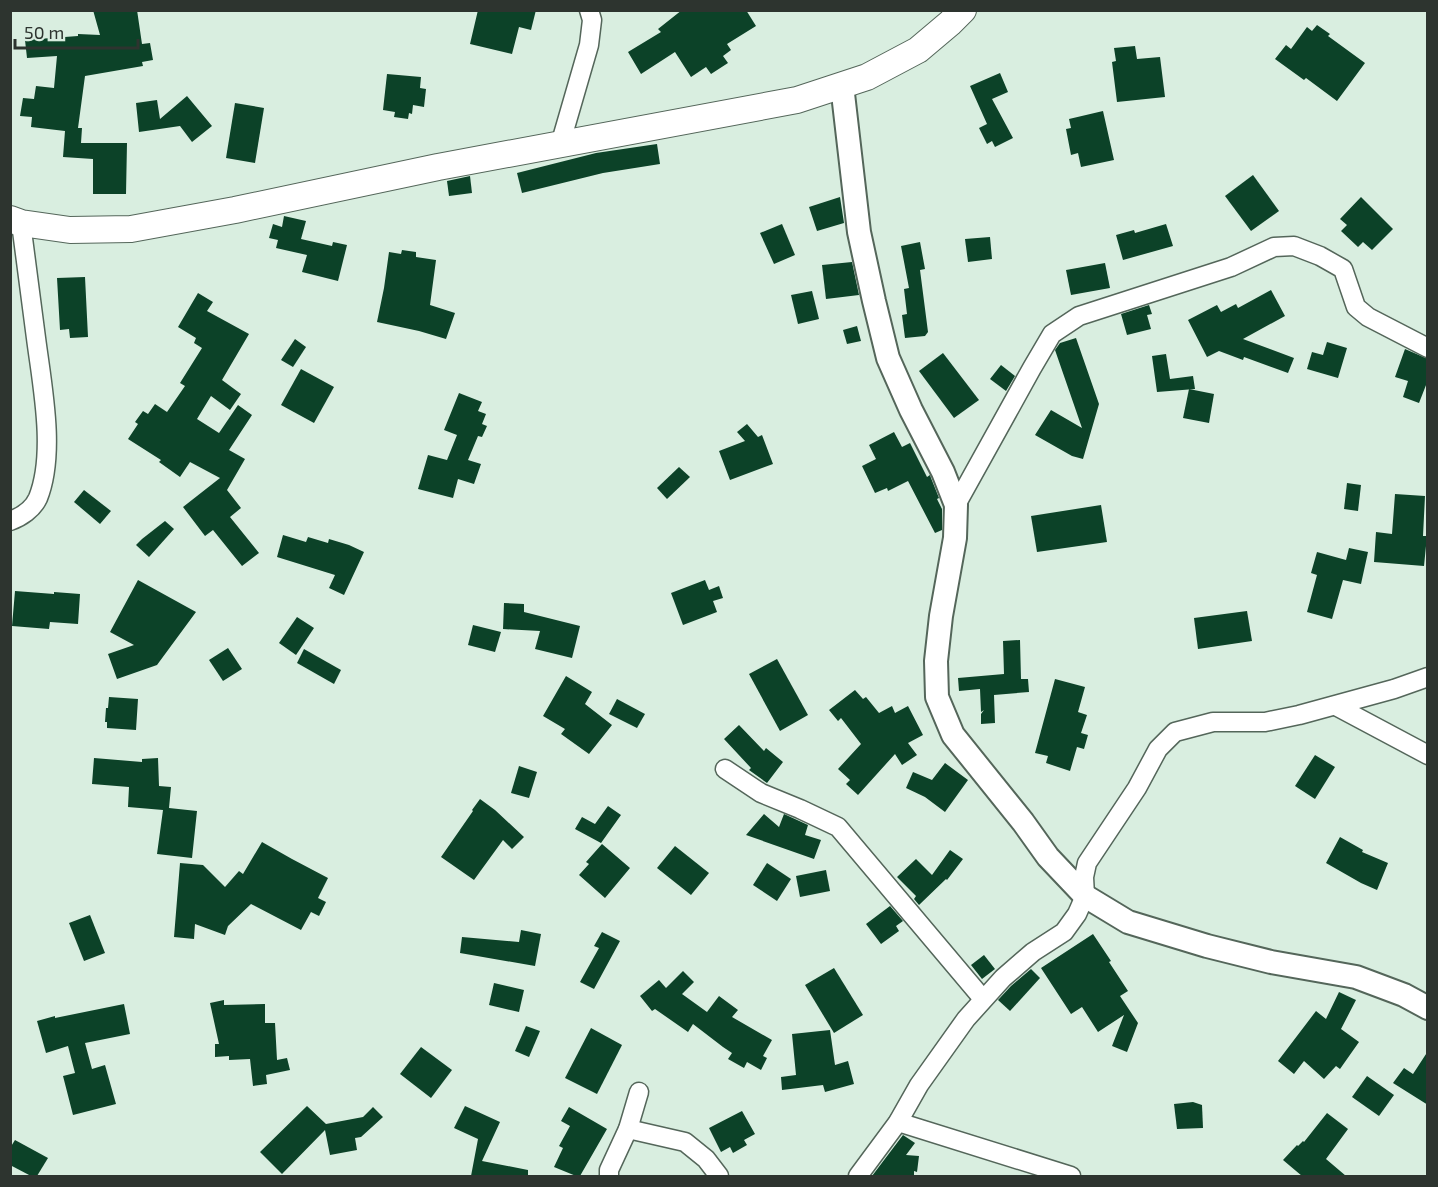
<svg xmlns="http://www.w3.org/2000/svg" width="1438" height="1187" font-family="'Exo 2',sans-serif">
<rect width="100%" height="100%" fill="#d9eee0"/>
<g fill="#0c4228">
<polygon points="93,10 137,10 142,44 150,43 153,60 142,62 143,66 85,76 78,128 82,128 81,143 127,143 126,194 93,194 93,159 63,157 65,131 31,127 32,117 20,116 23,98 34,99 36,86 54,88 57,56 27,58 25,40 78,36 78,34 100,35"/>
<polygon points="478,10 536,10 531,30 519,27 512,54 470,44"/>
<polygon points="682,10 746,10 756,26 727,44 731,50 723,56 728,63 711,74 706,67 691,77 675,52 641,74 628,52 661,32 658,29"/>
<polygon points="1317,25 1330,34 1328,36 1365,63 1337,101 1306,78 1304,80 1275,59 1286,45 1291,49 1307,27 1312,31"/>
<polygon points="1135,46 1137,59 1160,57 1165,97 1117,102 1112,62 1116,61 1114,48"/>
<polygon points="1000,73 1008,92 992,99 1013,138 995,147 992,141 987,144 979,128 987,124 970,86"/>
<polygon points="387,74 421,77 420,88 426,89 424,107 413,105 412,114 409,113 408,119 394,117 395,112 383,110"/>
<polygon points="187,96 212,126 192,142 180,126 139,132 136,103 157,100 160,119"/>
<polygon points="235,103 264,108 255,163 226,158"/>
<polygon points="1103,111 1114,160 1081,167 1078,153 1071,155 1066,129 1071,128 1069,119"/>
<polygon points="657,144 660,164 603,173 522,193 517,173 596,153"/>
<polygon points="1253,175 1279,211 1251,231 1225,196"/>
<polygon points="470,176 472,193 449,196 447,181"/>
<polygon points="840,197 844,223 817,231 809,207"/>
<polygon points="1361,197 1393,229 1372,250 1363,242 1358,247 1341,231 1347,225 1340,219"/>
<polygon points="284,216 306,221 301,239 332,246 333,242 347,245 338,281 302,272 307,255 276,248 278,240 269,238 273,224 282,227"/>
<polygon points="782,224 795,255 774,264 760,233"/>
<polygon points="1166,224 1173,246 1123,260 1116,235 1134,230 1135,233"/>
<polygon points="990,237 992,259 968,262 965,239"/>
<polygon points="920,242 925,269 920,270 928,332 925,336 905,338 902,315 907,314 904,289 909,288 901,246"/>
<polygon points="402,250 416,252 416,257 436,260 430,305 455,313 446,339 419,331 377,322 384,288 389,252 401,254"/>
<polygon points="852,262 859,295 826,299 822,265"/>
<polygon points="1105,263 1110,288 1071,295 1066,270"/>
<polygon points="85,277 88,337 70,338 69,329 60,330 57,278"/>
<polygon points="1271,290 1285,316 1243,339 1294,358 1288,373 1244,357 1243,360 1219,351 1207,357 1188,320 1217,305 1221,312 1236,304 1238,308"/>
<polygon points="812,291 819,319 798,324 791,295"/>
<polygon points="198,293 213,302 207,311 249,334 222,380 241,394 230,410 211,396 197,419 219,433 238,405 252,415 229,450 245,459 227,490 241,508 230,517 259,553 242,566 213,530 205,536 183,507 220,478 190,462 180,477 159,462 161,460 128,439 138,424 135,422 143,411 148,414 155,404 167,412 185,386 180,383 202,348 194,343 196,338 178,327"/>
<polygon points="1149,305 1152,314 1147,315 1151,329 1127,335 1121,314"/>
<polygon points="857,326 861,341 847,344 843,330"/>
<polygon points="1076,338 1099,404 1083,459 1072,456 1035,435 1051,410 1082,428 1055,350 1060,343"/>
<polygon points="295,339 306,347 293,367 281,360"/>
<polygon points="1327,342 1347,348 1338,378 1307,369 1312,352 1323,355"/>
<polygon points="1405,349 1428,359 1428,380 1419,403 1403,397 1408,381 1395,377"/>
<polygon points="943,353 979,400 954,418 919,371"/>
<polygon points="1166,354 1170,379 1193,376 1195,389 1157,392 1152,356"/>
<polygon points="1001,365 1015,376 1006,391 990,379"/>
<polygon points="301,369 334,387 314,423 281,405"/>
<polygon points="1189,389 1214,394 1209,423 1183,418"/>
<polygon points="459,393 482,402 478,411 486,414 482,424 487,426 482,437 478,436 468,460 481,464 474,484 458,479 453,498 418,489 428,455 447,460 457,435 444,430"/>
<polygon points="747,424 758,437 762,435 773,464 730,480 719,451 745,441 737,432"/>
<polygon points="894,432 902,447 910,443 927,477 930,475 931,478 939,498 937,499 942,509 942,530 935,533 908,481 888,491 887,488 875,493 862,466 876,459 869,445"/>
<polygon points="679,467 690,477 667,499 657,488"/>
<polygon points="1347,483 1361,485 1358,511 1344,509"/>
<polygon points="84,490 111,511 100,524 74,502"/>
<polygon points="1395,494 1425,496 1423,536 1427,536 1424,566 1374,562 1376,532 1392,534"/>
<polygon points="1101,505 1107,542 1037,552 1031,516"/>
<polygon points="165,521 174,529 149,557 136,545 142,539"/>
<polygon points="283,535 306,542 308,537 328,543 329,539 349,545 364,552 344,595 329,588 335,575 277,557"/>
<polygon points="1349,548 1368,552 1361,584 1343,580 1332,619 1307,612 1317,575 1311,573 1317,552 1346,560"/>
<polygon points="138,580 196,612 157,665 117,679 108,654 134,645 110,632"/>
<polygon points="705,580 709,590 719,586 723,598 713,601 717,612 683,625 671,593"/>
<polygon points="15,591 54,594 54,592 80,594 78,624 50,622 49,629 12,626"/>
<polygon points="504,603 524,604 524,612 580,626 572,658 535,649 540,631 503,629"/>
<polygon points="1247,611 1252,641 1198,649 1194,618"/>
<polygon points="297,617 314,628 296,655 279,643"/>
<polygon points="473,625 501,632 495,652 468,645"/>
<polygon points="1020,640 1021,679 1028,679 1029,692 994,695 995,723 981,724 981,714 984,710 981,712 980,689 959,691 958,678 1004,674 1003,641"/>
<polygon points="228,648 242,669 223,681 209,660"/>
<polygon points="304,649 341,670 334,684 297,663"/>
<polygon points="777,659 808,715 780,731 749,674"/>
<polygon points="566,676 592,692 585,704 612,725 589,754 561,734 565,729 543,716"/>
<polygon points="1055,679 1085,687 1078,712 1087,715 1081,733 1088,735 1084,749 1077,747 1070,771 1046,763 1048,756 1035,753"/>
<polygon points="855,690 863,699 866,697 879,713 892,706 895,713 908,706 923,735 908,743 917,755 902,765 895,754 858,795 846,784 850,780 838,769 861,744 841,718 838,721 829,710"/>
<polygon points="109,697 138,699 136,730 107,728 107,722 105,722 106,708 108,708"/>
<polygon points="617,699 645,714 637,728 609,714"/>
<polygon points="739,725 764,751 766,748 783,762 767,783 749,770 751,768 724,739"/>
<polygon points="1315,755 1335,767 1315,799 1295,786"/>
<polygon points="94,758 142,762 142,759 158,758 159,786 171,787 169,808 197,811 192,858 157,854 163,810 128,807 129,787 92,784"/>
<polygon points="945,763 968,780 945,812 925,797 906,788 913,772 932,780"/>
<polygon points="519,766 537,772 529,798 511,793"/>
<polygon points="480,799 495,810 524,837 512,849 503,840 474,880 441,857 473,811 472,810"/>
<polygon points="608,806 621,815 601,843 575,829 582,817 595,824"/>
<polygon points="764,814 779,827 784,814 808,825 805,835 821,840 814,859 746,835"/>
<polygon points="1340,837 1363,850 1362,852 1388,863 1377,890 1361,883 1326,863"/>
<polygon points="262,842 292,859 328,878 318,898 326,902 319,916 311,912 301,930 251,904 228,926 225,935 195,924 194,939 174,937 180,863 203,865 225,887 239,871 243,874"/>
<polygon points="602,844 630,868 605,898 579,875 589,864 586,862"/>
<polygon points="675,846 709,873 691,895 657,868"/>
<polygon points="950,850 963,859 947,880 946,879 919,905 914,899 916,896 897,877 916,859 932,875"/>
<polygon points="767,863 791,879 777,901 753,885"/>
<polygon points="826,870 830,891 800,897 796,876"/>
<polygon points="890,906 903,921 896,926 899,931 881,944 866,924"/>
<polygon points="90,915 105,953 84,961 69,923"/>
<polygon points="521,930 541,934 535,966 460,953 462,937 519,942"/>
<polygon points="602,932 620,941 594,989 580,982 599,948 594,946"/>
<polygon points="1093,934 1111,961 1109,962 1128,991 1120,996 1138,1023 1127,1052 1112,1046 1124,1015 1098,1032 1082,1007 1071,1014 1041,968"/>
<polygon points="984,955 995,969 982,979 971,965"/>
<polygon points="834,968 863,1015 834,1033 805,985"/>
<polygon points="1031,969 1040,978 1010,1011 998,1000 1011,986"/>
<polygon points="683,971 694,982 682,994 707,1012 719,996 738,1010 732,1017 772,1040 763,1056 767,1058 761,1070 747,1062 744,1068 728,1059 732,1053 723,1047 693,1024 688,1032 655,1009 652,1011 640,996 659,980 666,988"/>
<polygon points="494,983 524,990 519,1012 489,1005"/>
<polygon points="1339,992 1356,1000 1341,1029 1359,1042 1340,1069 1336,1066 1324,1079 1304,1061 1294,1074 1278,1061 1316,1011 1326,1019"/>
<polygon points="224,1000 224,1005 265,1004 265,1023 275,1023 277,1060 287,1058 290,1070 266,1075 267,1084 253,1086 250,1059 229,1060 229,1056 215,1057 215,1044 219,1044 210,1003"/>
<polygon points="124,1004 130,1034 85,1043 92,1069 105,1065 116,1104 73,1115 63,1076 75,1073 68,1046 46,1053 37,1021 55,1016 55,1018"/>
<polygon points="526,1026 540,1031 529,1057 515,1051"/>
<polygon points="591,1028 622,1045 597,1094 565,1078"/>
<polygon points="830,1030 835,1065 848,1061 854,1084 825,1092 823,1085 782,1090 781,1077 796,1075 792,1034"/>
<polygon points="421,1047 452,1070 431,1098 400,1074"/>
<polygon points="1428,1051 1428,1105 1393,1083 1404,1068 1413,1074"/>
<polygon points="1367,1076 1394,1095 1379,1116 1352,1097"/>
<polygon points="1193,1102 1202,1105 1203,1128 1177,1129 1174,1104"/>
<polygon points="307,1106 326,1124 363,1117 373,1107 383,1117 361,1137 355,1138 357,1150 330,1155 325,1130 282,1174 260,1152"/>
<polygon points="465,1106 500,1122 482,1161 528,1170 528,1176 471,1176 478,1139 454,1128"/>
<polygon points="569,1107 607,1129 580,1176 576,1176 554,1167 563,1148 559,1146 570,1126 561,1121"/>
<polygon points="742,1111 755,1134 744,1140 747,1145 733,1153 730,1147 721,1152 709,1128"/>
<polygon points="1327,1113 1348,1129 1326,1159 1346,1176 1302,1176 1283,1160 1297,1145 1298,1146 1303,1141 1304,1142"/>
<polygon points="903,1135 915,1143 906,1155 919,1156 917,1172 914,1171 914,1176 872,1176"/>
<polygon points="15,1140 48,1158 37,1176 31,1176 10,1165 10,1148"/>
</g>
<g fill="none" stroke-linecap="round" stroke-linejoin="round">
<defs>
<g id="minor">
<polyline points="560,145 589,45 592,20 589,10"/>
<polyline points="956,505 1032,368 1052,334 1079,316 1231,267 1274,247 1294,246 1320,256 1343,269 1356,307 1368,317 1428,348"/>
<path d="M10,521C21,517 33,509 38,498C56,453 42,385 36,338C31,299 26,261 21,223"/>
<polyline points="1336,706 1428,755"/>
<polyline points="725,769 761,793 800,809 838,827 983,999"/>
<polyline points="898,1122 1071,1176"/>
<polyline points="628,1129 685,1142 706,1159 719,1176"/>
<polyline points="609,1176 609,1170 628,1129 639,1092"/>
<polyline points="858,1176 898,1122 919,1085 966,1019 1003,978 1033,952 1064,932 1077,914 1085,896 1084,877 1087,863 1137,788 1158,749 1175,732 1213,722 1265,722 1299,715 1394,689 1428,677"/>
</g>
<polyline id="tertiary" points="842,85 859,232 874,301 888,358 911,410 943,472 956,505 955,538 941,616 936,661 937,697 953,735 1023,822 1048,857 1085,896 1128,922 1207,946 1271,962 1356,977 1404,995 1428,1008"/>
<polyline id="secondary" points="10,219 21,223 70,230 131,229 235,210 438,167 797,100 867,77 918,50 950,23 963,10"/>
</defs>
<use href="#minor" stroke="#54665a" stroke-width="21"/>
<use href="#tertiary" stroke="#54665a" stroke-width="26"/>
<use href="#secondary" stroke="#54665a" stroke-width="28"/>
<use href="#minor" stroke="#fff" stroke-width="18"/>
<use href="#tertiary" stroke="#fff" stroke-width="22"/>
<use href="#secondary" stroke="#fff" stroke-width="26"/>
</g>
<rect width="1438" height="1187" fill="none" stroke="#2d342f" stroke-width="24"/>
<path d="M15 39v9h123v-9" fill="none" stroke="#2d342f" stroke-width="3"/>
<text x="24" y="39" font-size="18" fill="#2d342f" stroke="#d9eee0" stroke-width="4.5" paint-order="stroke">50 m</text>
</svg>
